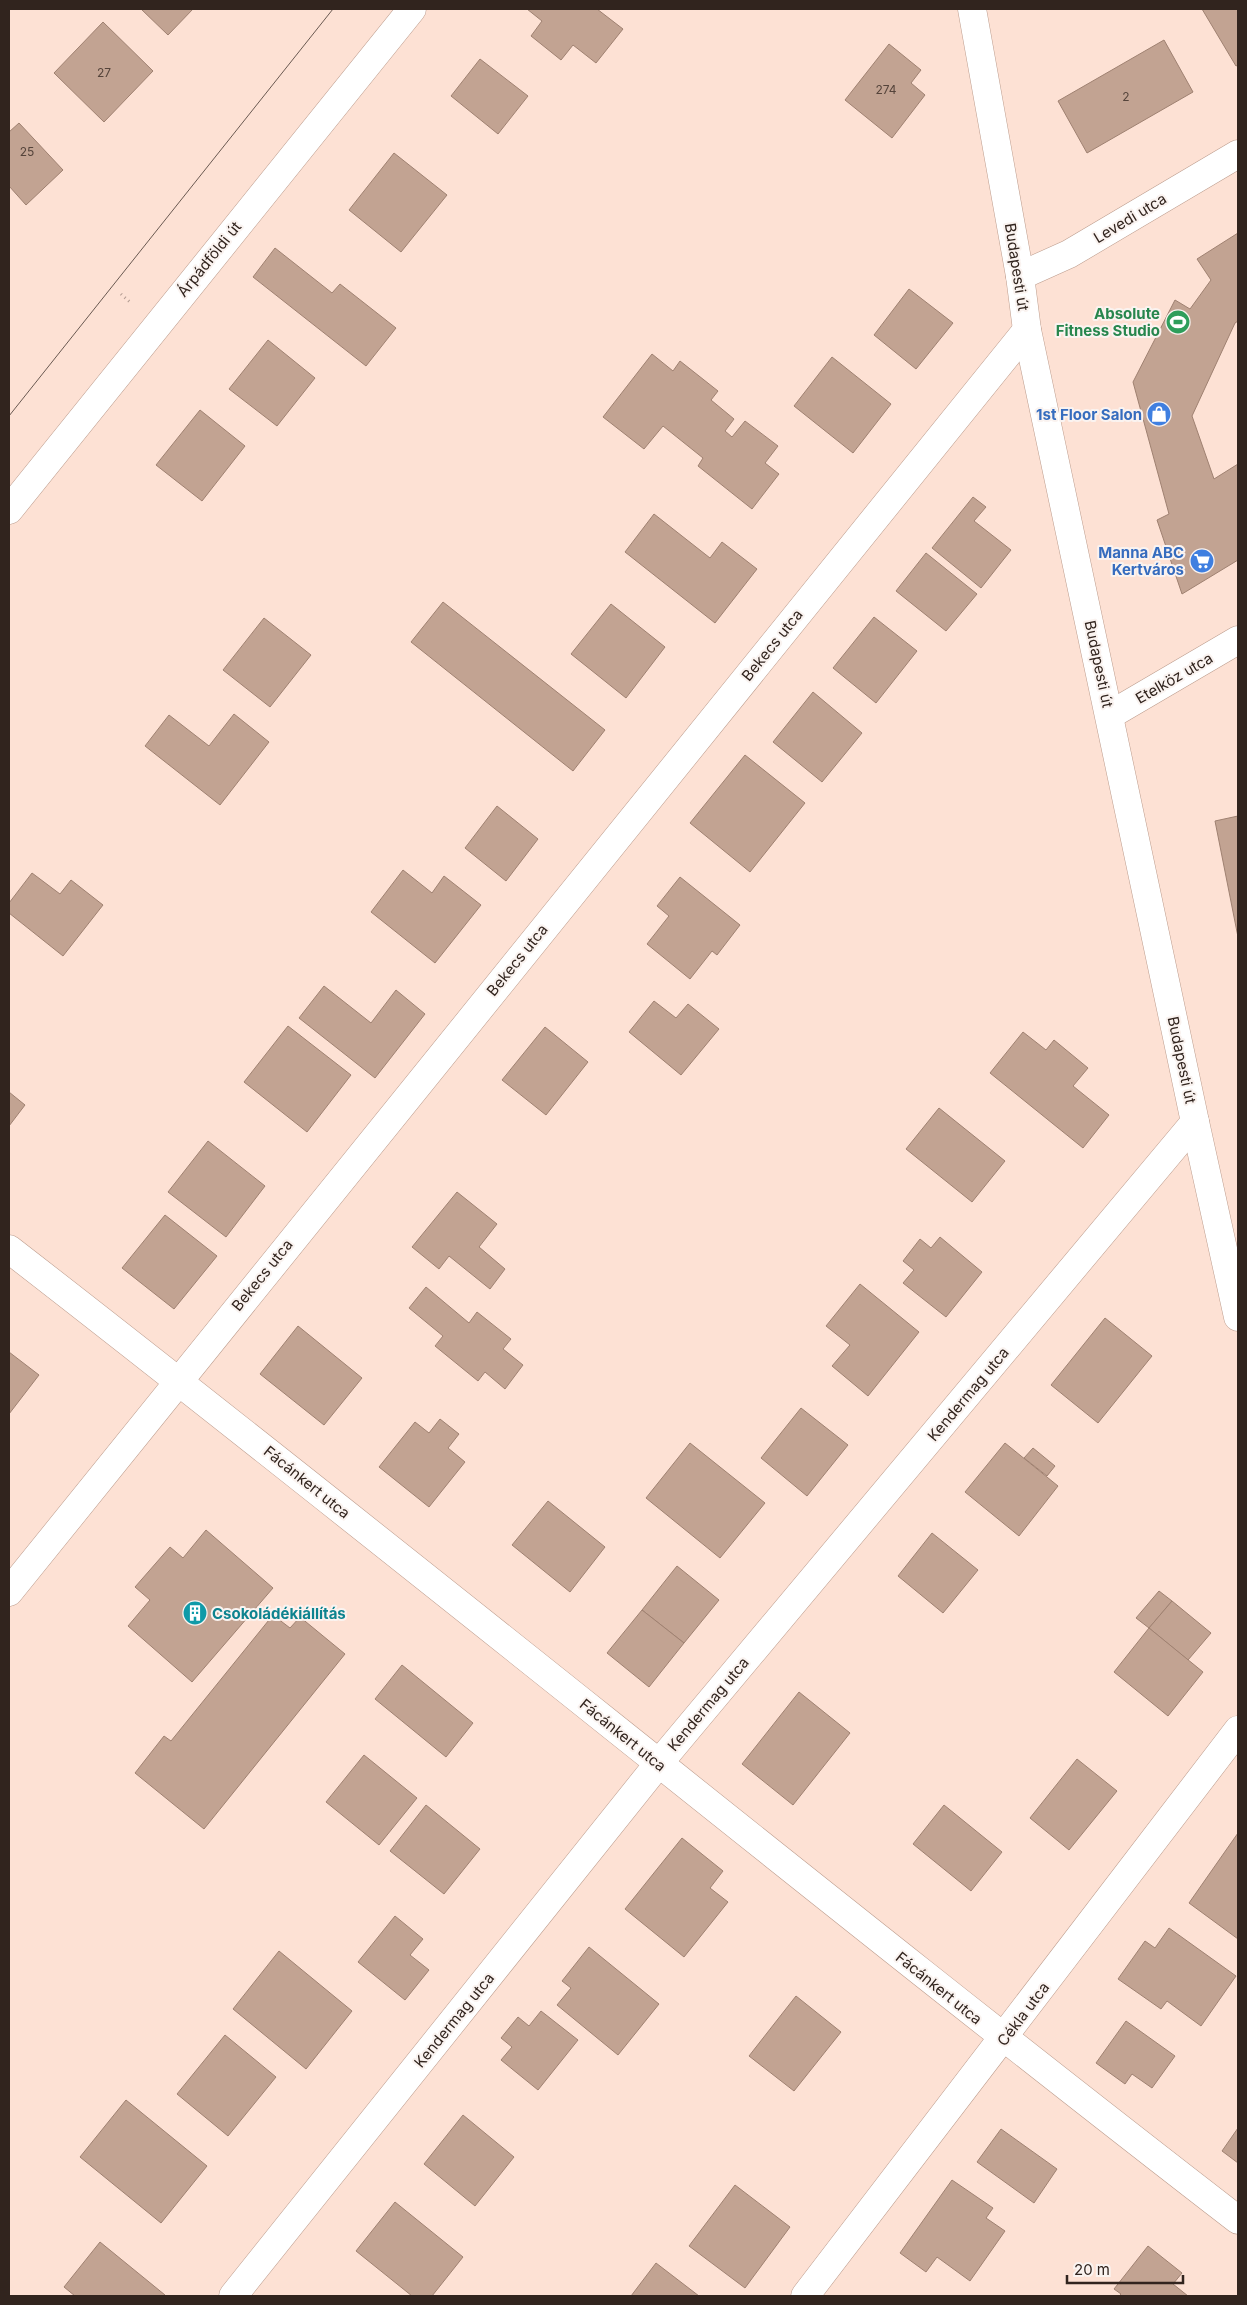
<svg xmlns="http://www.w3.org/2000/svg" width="1247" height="2305" font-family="Inter,sans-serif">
<rect width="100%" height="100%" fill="#fde1d4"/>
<g fill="#c2a392" stroke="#9f8171">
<polygon points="141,9 193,9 168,35"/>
<polygon points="527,9 597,9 623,29 596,63 573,45 561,60 531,36 542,21"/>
<polygon points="1202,9 1238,9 1238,65 1236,66"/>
<polygon points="103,22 153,71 104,122 54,73"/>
<polygon points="1164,40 1193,92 1087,153 1058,101"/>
<polygon points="889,44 921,70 911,83 925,95 892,138 845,100"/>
<polygon points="480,59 528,96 498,134 451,96"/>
<polygon points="19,123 63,170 26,205 9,186 9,132"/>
<polygon points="394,153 447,195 401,252 349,210"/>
<polygon points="1238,233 1238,321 1235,323 1192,416 1214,479 1238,464 1238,560 1182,594 1157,520 1169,514 1133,382 1175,300 1190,309 1211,280 1197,259"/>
<polygon points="275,248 332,293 340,284 396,328 366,366 253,277"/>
<polygon points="909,289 953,323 916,369 874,335"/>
<polygon points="268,340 315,378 277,426 229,389"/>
<polygon points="652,354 673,371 680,361 718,391 711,400 734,419 725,431 732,437 745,421 778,446 765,463 779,474 752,509 698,466 703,458 663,426 644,449 603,417"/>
<polygon points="832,357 891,404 853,453 794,406"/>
<polygon points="200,410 245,446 202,501 156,465"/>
<polygon points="973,497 986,507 974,521 1011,550 981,588 932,548"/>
<polygon points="654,514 710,558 722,542 757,569 715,623 625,552"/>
<polygon points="926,553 977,594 946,631 896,591"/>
<polygon points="443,602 605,730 573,771 411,642"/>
<polygon points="611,604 665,647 626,698 571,654"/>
<polygon points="874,617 917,651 876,703 833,668"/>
<polygon points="264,618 311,655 270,707 223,670"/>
<polygon points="813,692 862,733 822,782 773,742"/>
<polygon points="234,714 269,742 220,805 145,746 169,715 209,746"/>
<polygon points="745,755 805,803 750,872 690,823"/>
<polygon points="497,806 538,839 506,881 465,848"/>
<polygon points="1238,816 1238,937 1215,821"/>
<polygon points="403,870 432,893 444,876 481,905 435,963 371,912"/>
<polygon points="32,873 60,894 71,880 103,905 63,956 9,913 9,903"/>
<polygon points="680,877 740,925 717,955 712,951 690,979 647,944 669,916 657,906"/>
<polygon points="324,986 371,1023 396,990 425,1014 375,1078 299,1018"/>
<polygon points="654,1001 676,1018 688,1004 719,1029 681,1075 629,1032"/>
<polygon points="288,1026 351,1075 307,1132 244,1082"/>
<polygon points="545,1027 588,1062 546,1115 502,1080"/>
<polygon points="1023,1032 1046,1050 1054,1040 1088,1068 1073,1086 1109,1115 1083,1148 990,1073"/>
<polygon points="9,1092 25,1105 9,1126"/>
<polygon points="939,1108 1005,1161 972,1202 906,1149"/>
<polygon points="208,1141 265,1186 226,1237 168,1192"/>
<polygon points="457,1192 497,1224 479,1247 505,1269 490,1289 449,1256 439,1269 412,1247"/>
<polygon points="165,1215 217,1256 174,1309 122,1268"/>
<polygon points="940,1237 982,1272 946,1317 903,1283 914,1270 903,1261 920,1239 931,1248"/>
<polygon points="860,1284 919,1332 868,1396 832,1366 850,1345 826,1326"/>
<polygon points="426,1287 469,1323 477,1312 511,1339 503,1349 523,1365 505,1389 485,1372 478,1381 435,1346 443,1336 409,1308"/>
<polygon points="1105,1318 1152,1356 1098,1423 1051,1385"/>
<polygon points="298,1326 362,1378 324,1425 260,1374"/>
<polygon points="9,1352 39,1375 9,1414"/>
<polygon points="801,1408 848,1445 807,1496 761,1458"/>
<polygon points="440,1419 459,1434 448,1448 465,1462 429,1507 379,1467 415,1422 429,1433"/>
<polygon points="690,1443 765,1503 720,1558 646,1498"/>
<polygon points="1005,1443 1058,1486 1019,1536 965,1492"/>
<polygon points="1033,1448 1055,1466 1047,1476 1024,1458"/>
<polygon points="548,1501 605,1547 570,1592 512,1545"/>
<polygon points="206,1530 273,1588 192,1682 128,1626 150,1600 135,1587 170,1547 183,1558"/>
<polygon points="932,1533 978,1570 943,1613 898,1576"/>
<polygon points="677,1566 719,1600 684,1643 642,1610"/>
<polygon points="1159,1591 1172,1601 1149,1628 1136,1618"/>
<polygon points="1172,1601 1211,1633 1188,1660 1149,1628"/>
<polygon points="642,1610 684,1643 649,1687 607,1653"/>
<polygon points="273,1615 290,1628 300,1617 345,1654 204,1829 135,1773 164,1736 171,1741"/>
<polygon points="1149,1628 1203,1672 1168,1716 1114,1672"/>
<polygon points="402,1665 473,1723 446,1757 375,1699"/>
<polygon points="799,1692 850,1733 793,1805 742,1764"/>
<polygon points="364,1755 417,1798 379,1845 326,1802"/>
<polygon points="1077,1759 1117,1791 1069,1850 1030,1818"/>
<polygon points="426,1805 480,1849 444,1894 390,1851"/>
<polygon points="944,1805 1002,1852 971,1891 913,1844"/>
<polygon points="1238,1833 1238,1939 1189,1903"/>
<polygon points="682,1838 723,1871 710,1888 728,1902 684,1957 625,1909"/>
<polygon points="395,1916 423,1939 410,1955 429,1970 405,2000 358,1962"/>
<polygon points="1169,1928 1236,1976 1201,2026 1167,2001 1161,2009 1118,1979 1145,1941 1155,1948"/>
<polygon points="589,1947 659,2004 618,2055 557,2005 571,1988 562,1981"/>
<polygon points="279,1951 352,2011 306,2069 233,2009"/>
<polygon points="796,1996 841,2032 794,2091 749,2056"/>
<polygon points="541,2011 578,2040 538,2090 501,2060 512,2047 501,2038 518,2017 529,2026"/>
<polygon points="1126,2021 1175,2056 1152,2088 1132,2074 1125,2084 1096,2063"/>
<polygon points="225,2035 276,2077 228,2136 177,2094"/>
<polygon points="126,2100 207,2166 161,2223 80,2157"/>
<polygon points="463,2115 514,2157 475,2206 424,2164"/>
<polygon points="1238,2128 1238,2163 1222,2151"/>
<polygon points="1001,2129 1057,2169 1034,2203 977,2162"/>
<polygon points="952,2180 993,2208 986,2218 1005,2231 970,2281 937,2257 926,2272 900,2253"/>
<polygon points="735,2185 790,2227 745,2288 689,2246"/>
<polygon points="395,2202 463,2257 432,2296 412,2296 356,2251"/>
<polygon points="100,2242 165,2295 164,2296 75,2296 64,2287"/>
<polygon points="1148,2246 1182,2273 1173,2284 1188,2296 1119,2296 1121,2294 1114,2289"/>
<polygon points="656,2263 699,2296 631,2296"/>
</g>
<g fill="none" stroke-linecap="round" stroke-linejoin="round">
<defs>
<g id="minor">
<polyline points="972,9 1020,276 1027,330 1195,1122 1238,1317"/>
<polyline points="1020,276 1069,254 1238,154"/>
<polyline points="9,510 412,9"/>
<polyline points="1110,715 1238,640"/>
<path d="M9,1249C422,1569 825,1901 1238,2220"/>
<polyline points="9,1592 1027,330"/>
<polyline points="233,2296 659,1763 1195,1122"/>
<polyline points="805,2296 1238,1730"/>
</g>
</defs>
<use href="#minor" stroke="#bc9c8d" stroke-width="29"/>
<polyline stroke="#b39c92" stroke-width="3" stroke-dasharray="1 4" stroke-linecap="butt" points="121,294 132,304"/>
<use href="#minor" stroke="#fff" stroke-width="28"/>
<polyline stroke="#6a5951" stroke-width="1" points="9,416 333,9"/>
</g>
<defs>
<symbol id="stadium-disc" viewBox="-11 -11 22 22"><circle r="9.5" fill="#2e9e5b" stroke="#faf3f0"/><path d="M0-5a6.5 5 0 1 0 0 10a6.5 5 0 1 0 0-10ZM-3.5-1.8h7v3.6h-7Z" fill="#fff"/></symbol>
<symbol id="shop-disc" viewBox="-11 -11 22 22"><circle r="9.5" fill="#3f7fe0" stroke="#faf3f0"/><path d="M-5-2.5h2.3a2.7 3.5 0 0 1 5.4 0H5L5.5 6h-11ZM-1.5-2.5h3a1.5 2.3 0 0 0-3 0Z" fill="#fff"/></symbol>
<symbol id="supermarket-disc" viewBox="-11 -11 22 22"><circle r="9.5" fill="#3f7fe0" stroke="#faf3f0"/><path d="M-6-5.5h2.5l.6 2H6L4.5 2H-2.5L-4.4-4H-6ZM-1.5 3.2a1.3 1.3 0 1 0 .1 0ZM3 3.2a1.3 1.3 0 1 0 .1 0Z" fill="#fff"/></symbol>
<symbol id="building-disc" viewBox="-11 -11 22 22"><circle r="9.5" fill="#0f9aa8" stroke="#faf3f0"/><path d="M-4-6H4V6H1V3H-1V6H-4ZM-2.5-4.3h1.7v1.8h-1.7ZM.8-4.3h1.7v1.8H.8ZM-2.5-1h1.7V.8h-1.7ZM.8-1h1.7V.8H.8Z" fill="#fff"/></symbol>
</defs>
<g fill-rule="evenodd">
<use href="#stadium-disc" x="1164" y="308" width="28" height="28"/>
<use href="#shop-disc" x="1145" y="400" width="28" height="28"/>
<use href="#supermarket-disc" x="1188" y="547" width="28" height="28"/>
<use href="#building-disc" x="181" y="1599" width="28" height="28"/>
</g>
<g text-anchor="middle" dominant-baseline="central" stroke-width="4" stroke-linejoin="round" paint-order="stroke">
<g font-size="12" fill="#55443b">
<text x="104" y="72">27</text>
<text x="886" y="89">274</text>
<text x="1126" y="96">2</text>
<text x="27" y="151">25</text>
</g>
<g font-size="15" fill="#31241e" stroke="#faf3f0">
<text transform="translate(1130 218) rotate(-31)">Levedi utca</text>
<text transform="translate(209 259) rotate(-51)">Árpádföldi út</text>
<text transform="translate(1017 267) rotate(81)">Budapesti út</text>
<text transform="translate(772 645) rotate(-51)">Bekecs utca</text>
<text transform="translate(1099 664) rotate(78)">Budapesti út</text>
<text transform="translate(1174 678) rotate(-30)">Etelköz utca</text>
<text transform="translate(517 960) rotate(-51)">Bekecs utca</text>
<text transform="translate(1182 1060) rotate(78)">Budapesti út</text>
<text transform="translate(262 1275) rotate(-51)">Bekecs utca</text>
<text transform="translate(968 1394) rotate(-50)">Kendermag utca</text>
<text transform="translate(307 1482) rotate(39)">Fácánkert utca</text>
<text transform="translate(708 1704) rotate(-50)">Kendermag utca</text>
<text transform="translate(623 1735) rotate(39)">Fácánkert utca</text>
<text transform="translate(939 1988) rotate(39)">Fácánkert utca</text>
<text transform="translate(1023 2014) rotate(-53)">Cékla utca</text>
<text transform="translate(454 2020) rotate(-51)">Kendermag utca</text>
</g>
<g font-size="15" font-weight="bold" fill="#27864d" stroke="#faf3f0" text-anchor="end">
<text x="1160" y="313">Absolute<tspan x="1160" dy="17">Fitness Studio</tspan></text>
</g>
<g font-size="15" font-weight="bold" fill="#366cbe" stroke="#faf3f0" text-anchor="end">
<text x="1142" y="414">1st Floor Salon</text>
<text x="1184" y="552">Manna ABC<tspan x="1184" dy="17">Kertváros</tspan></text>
</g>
<g font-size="15" font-weight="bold" fill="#0d838f" stroke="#faf3f0" text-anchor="start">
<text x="212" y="1613">Csokoládékiállítás</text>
</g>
</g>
<rect width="1247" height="2305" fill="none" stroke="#31241e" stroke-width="20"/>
<path d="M1067 2275v8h116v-8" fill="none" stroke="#31241e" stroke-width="2.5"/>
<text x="1074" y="2275" font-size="15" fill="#31241e" stroke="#faf3f0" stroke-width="4" paint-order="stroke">20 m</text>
</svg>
